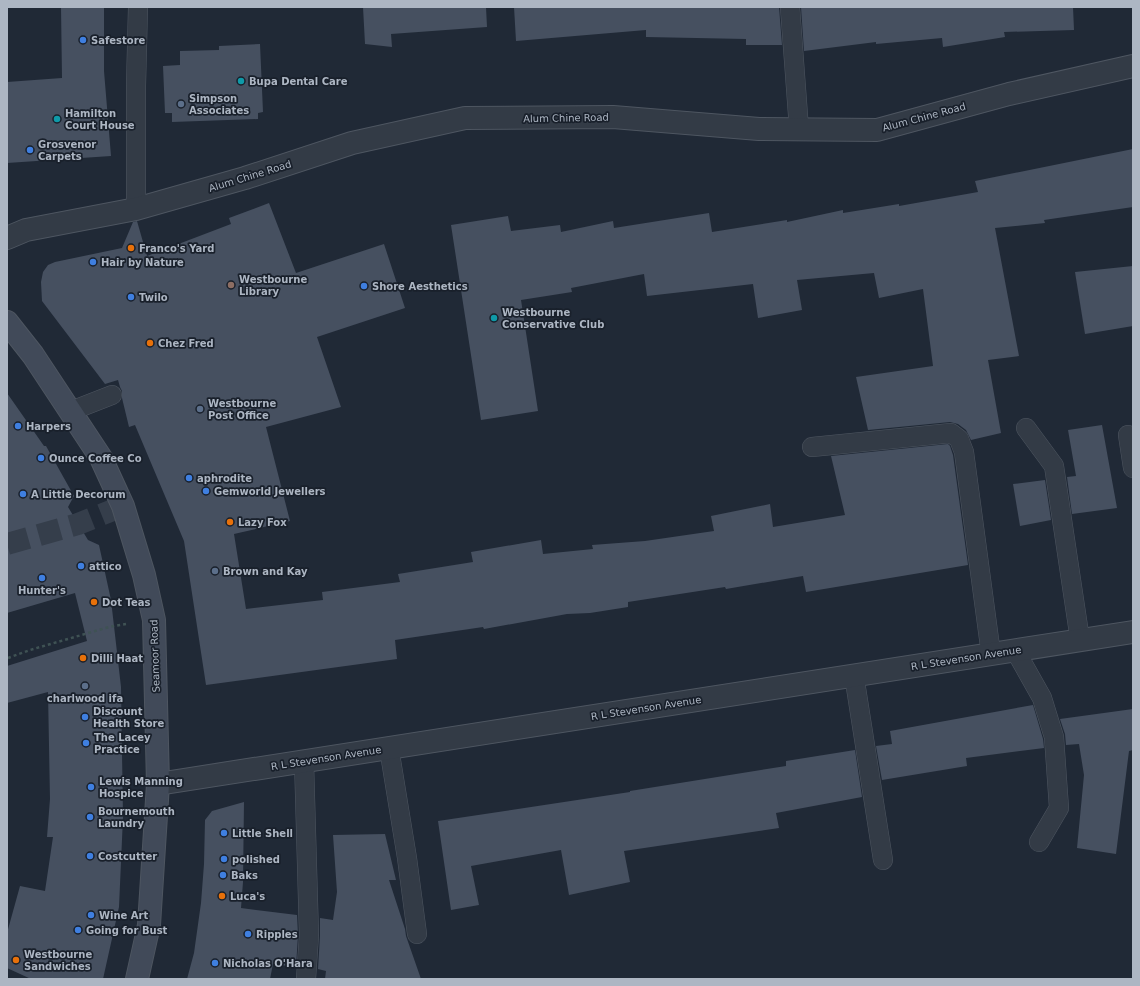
<svg xmlns="http://www.w3.org/2000/svg" width="1140" height="986" font-family="'DejaVu Sans',sans-serif">
<rect width="100%" height="100%" fill="#202936"/>
<g fill="#465060">
<polygon points="61,7 104,7 104,71 111,156 7,163 7,82 62,78"/>
<polygon points="363,7 486,7 487,27 391,34 392,47 365,44"/>
<polygon points="514,7 779,7 782,45 746,45 746,39 646,37 646,30 516,41"/>
<polygon points="801,7 1073,7 1074,30 1004,32 1005,37 943,47 942,38 876,44 876,42 804,51"/>
<polygon points="260,44 263,112 258,113 258,119 172,122 172,113 165,113 163,66 180,65 180,51 219,50 219,46"/>
<polygon points="1133,149 1133,207 1044,220 1045,223 995,228 1019,356 988,360 1001,433 971,440 966,430 958,424 950,422 868,430 856,377 933,366 923,289 879,298 874,273 797,280 802,310 758,318 753,284 647,296 644,274 571,288 572,292 521,300 538,411 481,420 451,225 508,216 511,231 560,225 561,232 613,221 614,228 709,213 712,232 787,220 787,222 843,210 843,213 899,204 899,206 978,192 975,181"/>
<polygon points="269,203 296,273 384,244 405,308 317,337 341,407 266,427 290,521 234,534 246,609 323,600 322,592 400,582 398,574 473,562 471,552 541,540 543,554 593,549 592,545 645,541 714,531 711,516 770,504 773,527 845,515 831,456 948,444 950,446 953,455 968,565 806,592 803,576 726,589 725,587 628,602 628,607 590,613 567,614 484,629 483,627 395,640 397,659 206,685 184,541 135,425 129,427 122,398 122,391 120,387 118,380 105,384 42,301 41,282 43,272 48,265 55,262 122,248 133,222 137,221 147,256 231,224 229,218"/>
<polygon points="1133,266 1133,326 1085,334 1075,272"/>
<polygon points="7,393 44,446 46,446 74,496 68,507 88,540 99,545 111,600 121,687 123,817 119,907 103,979 31,979 7,968 7,933 20,886 45,891 53,837 47,837 50,799 48,692 7,703 7,666 87,641 75,593 7,613"/>
<polygon points="1102,425 1117,508 1072,514 1067,477 1076,476 1068,430"/>
<polygon points="1045,480 1051,520 1020,526 1013,484"/>
<polygon points="1033,705 1043,739 1044,748 966,758 967,766 882,780 876,746 892,744 890,731"/>
<polygon points="1133,709 1133,750 1129,751 1116,854 1077,848 1084,775 1079,744 1066,745 1065,734 1060,719"/>
<polygon points="855,750 862,797 776,813 779,828 624,851 630,882 569,895 561,850 471,866 479,905 451,910 438,821 630,792 630,791 786,766 786,761"/>
<polygon points="244,802 243,882 241,908 297,915 298,935 296,967 273,964 270,979 187,979 194,953 201,903 204,864 205,820 212,811"/>
<polygon points="385,834 396,880 389,880 405,929 406,936 421,979 325,979 326,971 318,969 320,936 320,918 333,920 337,892 333,835"/>
</g>
<g fill="none" stroke-linecap="round" stroke-linejoin="round">
<polyline stroke="#353e4b" stroke-width="22" stroke-dasharray="22 11" stroke-linecap="butt" points="7,544 78,524 123,506"/>
<defs>
<g id="lane">
<polyline points="790,7 799,129"/>
<polyline points="136,209 136,86 138,7"/>
<polyline points="71,411 112,395"/>
<polyline points="1026,428 1054,466 1080,640"/>
<polyline points="1128,435 1133,468"/>
<polyline points="812,447 951,433 959,439 964,452 991,654"/>
<polyline points="1015,650 1042,698 1054,737 1059,808 1039,842"/>
<polyline points="854,675 883,860"/>
<polyline points="389,748 407,858 417,934"/>
<polyline points="304,761 309,935 306,979"/>
</g>
<g id="street">
<polyline points="7,238 26,230 136,209 245,178 352,143 465,118 613,117 759,129 877,130 1009,94 1133,66"/>
<polyline points="158,784 1133,632"/>
</g>
<polyline id="secondary" points="7,322 33,355 101,458 123,506 144,575 154,620 158,784 149,925 137,979"/>
</defs>
<use href="#lane" stroke="#4e5661" stroke-width="20"/>
<use href="#street" stroke="#4e5661" stroke-width="24"/>
<use href="#secondary" stroke="#4e5661" stroke-width="24"/>
<polyline stroke="#3f5254" stroke-width="2.5" stroke-dasharray="3 3" stroke-linecap="butt" points="8,658 30,650 109,627 126,624"/>
<use href="#lane" stroke="#333b46" stroke-width="19"/>
<use href="#street" stroke="#333b46" stroke-width="22"/>
<use href="#secondary" stroke="#414a59" stroke-width="22"/>
</g>
<g fill="#3f7fe0" stroke="#19202b" stroke-width="1.5">
<circle cx="83" cy="40" r="4"/>
<circle cx="30" cy="150" r="4"/>
<circle cx="93" cy="262" r="4"/>
<circle cx="364" cy="286" r="4"/>
<circle cx="131" cy="297" r="4"/>
<circle cx="18" cy="426" r="4"/>
<circle cx="41" cy="458" r="4"/>
<circle cx="189" cy="478" r="4"/>
<circle cx="206" cy="491" r="4"/>
<circle cx="23" cy="494" r="4"/>
<circle cx="81" cy="566" r="4"/>
<circle cx="42" cy="578" r="4"/>
<circle cx="85" cy="717" r="4"/>
<circle cx="86" cy="743" r="4"/>
<circle cx="91" cy="787" r="4"/>
<circle cx="90" cy="817" r="4"/>
<circle cx="224" cy="833" r="4"/>
<circle cx="90" cy="856" r="4"/>
<circle cx="224" cy="859" r="4"/>
<circle cx="223" cy="875" r="4"/>
<circle cx="91" cy="915" r="4"/>
<circle cx="78" cy="930" r="4"/>
<circle cx="248" cy="934" r="4"/>
<circle cx="215" cy="963" r="4"/>
</g>
<g fill="#0f9aa8" stroke="#19202b" stroke-width="1.5">
<circle cx="241" cy="81" r="4"/>
<circle cx="57" cy="119" r="4"/>
<circle cx="494" cy="318" r="4"/>
</g>
<g fill="#5c6f8a" stroke="#19202b" stroke-width="1.5">
<circle cx="181" cy="104" r="4"/>
<circle cx="200" cy="409" r="4"/>
<circle cx="215" cy="571" r="4"/>
<circle cx="85" cy="686" r="4"/>
</g>
<g fill="#e8710a" stroke="#19202b" stroke-width="1.5">
<circle cx="131" cy="248" r="4"/>
<circle cx="150" cy="343" r="4"/>
<circle cx="230" cy="522" r="4"/>
<circle cx="94" cy="602" r="4"/>
<circle cx="83" cy="658" r="4"/>
<circle cx="222" cy="896" r="4"/>
<circle cx="16" cy="960" r="4"/>
</g>
<circle fill="#8d6e63" stroke="#19202b" stroke-width="1.5" cx="231" cy="285" r="4"/>
<g text-anchor="middle" dominant-baseline="central" stroke-width="3.5" stroke-linejoin="round" paint-order="stroke">
<g font-size="10" font-weight="bold" fill="#adb6c3" stroke="#19202b" text-anchor="start">
<text x="91" y="40">Safestore</text>
<text x="249" y="81">Bupa Dental Care</text>
<text x="189" y="98">Simpson<tspan x="189" dy="12">Associates</tspan></text>
<text x="65" y="113">Hamilton<tspan x="65" dy="12">Court House</tspan></text>
<text x="38" y="144">Grosvenor<tspan x="38" dy="12">Carpets</tspan></text>
<text x="139" y="248">Franco's Yard</text>
<text x="101" y="262">Hair by Nature</text>
<text x="239" y="279">Westbourne<tspan x="239" dy="12">Library</tspan></text>
<text x="372" y="286">Shore Aesthetics</text>
<text x="139" y="297">Twilo</text>
<text x="502" y="312">Westbourne<tspan x="502" dy="12">Conservative Club</tspan></text>
<text x="158" y="343">Chez Fred</text>
<text x="208" y="403">Westbourne<tspan x="208" dy="12">Post Office</tspan></text>
<text x="26" y="426">Harpers</text>
<text x="49" y="458">Ounce Coffee Co</text>
<text x="197" y="478">aphrodite</text>
<text x="214" y="491">Gemworld Jewellers</text>
<text x="31" y="494">A Little Decorum</text>
<text x="238" y="522">Lazy Fox</text>
<text x="89" y="566">attico</text>
<text x="223" y="571">Brown and Kay</text>
<text x="42" y="590" text-anchor="middle">Hunter's</text>
<text x="102" y="602">Dot Teas</text>
<text x="91" y="658">Dilli Haat</text>
<text x="85" y="698" text-anchor="middle">charlwood ifa</text>
<text x="93" y="711">Discount<tspan x="93" dy="12">Health Store</tspan></text>
<text x="94" y="737">The Lacey<tspan x="94" dy="12">Practice</tspan></text>
<text x="99" y="781">Lewis Manning<tspan x="99" dy="12">Hospice</tspan></text>
<text x="98" y="811">Bournemouth<tspan x="98" dy="12">Laundry</tspan></text>
<text x="232" y="833">Little Shell</text>
<text x="98" y="856">Costcutter</text>
<text x="232" y="859">polished</text>
<text x="231" y="875">Baks</text>
<text x="230" y="896">Luca's</text>
<text x="99" y="915">Wine Art</text>
<text x="86" y="930">Going for Bust</text>
<text x="256" y="934">Ripples</text>
<text x="24" y="954">Westbourne<tspan x="24" dy="12">Sandwiches</tspan></text>
<text x="223" y="963">Nicholas O'Hara</text>
</g>
<g font-size="10" fill="#adb6c3" stroke="#19202b">
<text transform="translate(924 117) rotate(-15)">Alum Chine Road</text>
<text transform="translate(566 118) rotate(-1)">Alum Chine Road</text>
<text transform="translate(250 176) rotate(-17)">Alum Chine Road</text>
<text transform="translate(155 656) rotate(-92)">Seamoor Road</text>
<text transform="translate(966 658) rotate(-9)">R L Stevenson Avenue</text>
<text transform="translate(646 708) rotate(-9)">R L Stevenson Avenue</text>
<text transform="translate(326 758) rotate(-9)">R L Stevenson Avenue</text>
</g>
</g>
<rect width="1140" height="986" fill="none" stroke="#adb6c3" stroke-width="16"/>
</svg>
